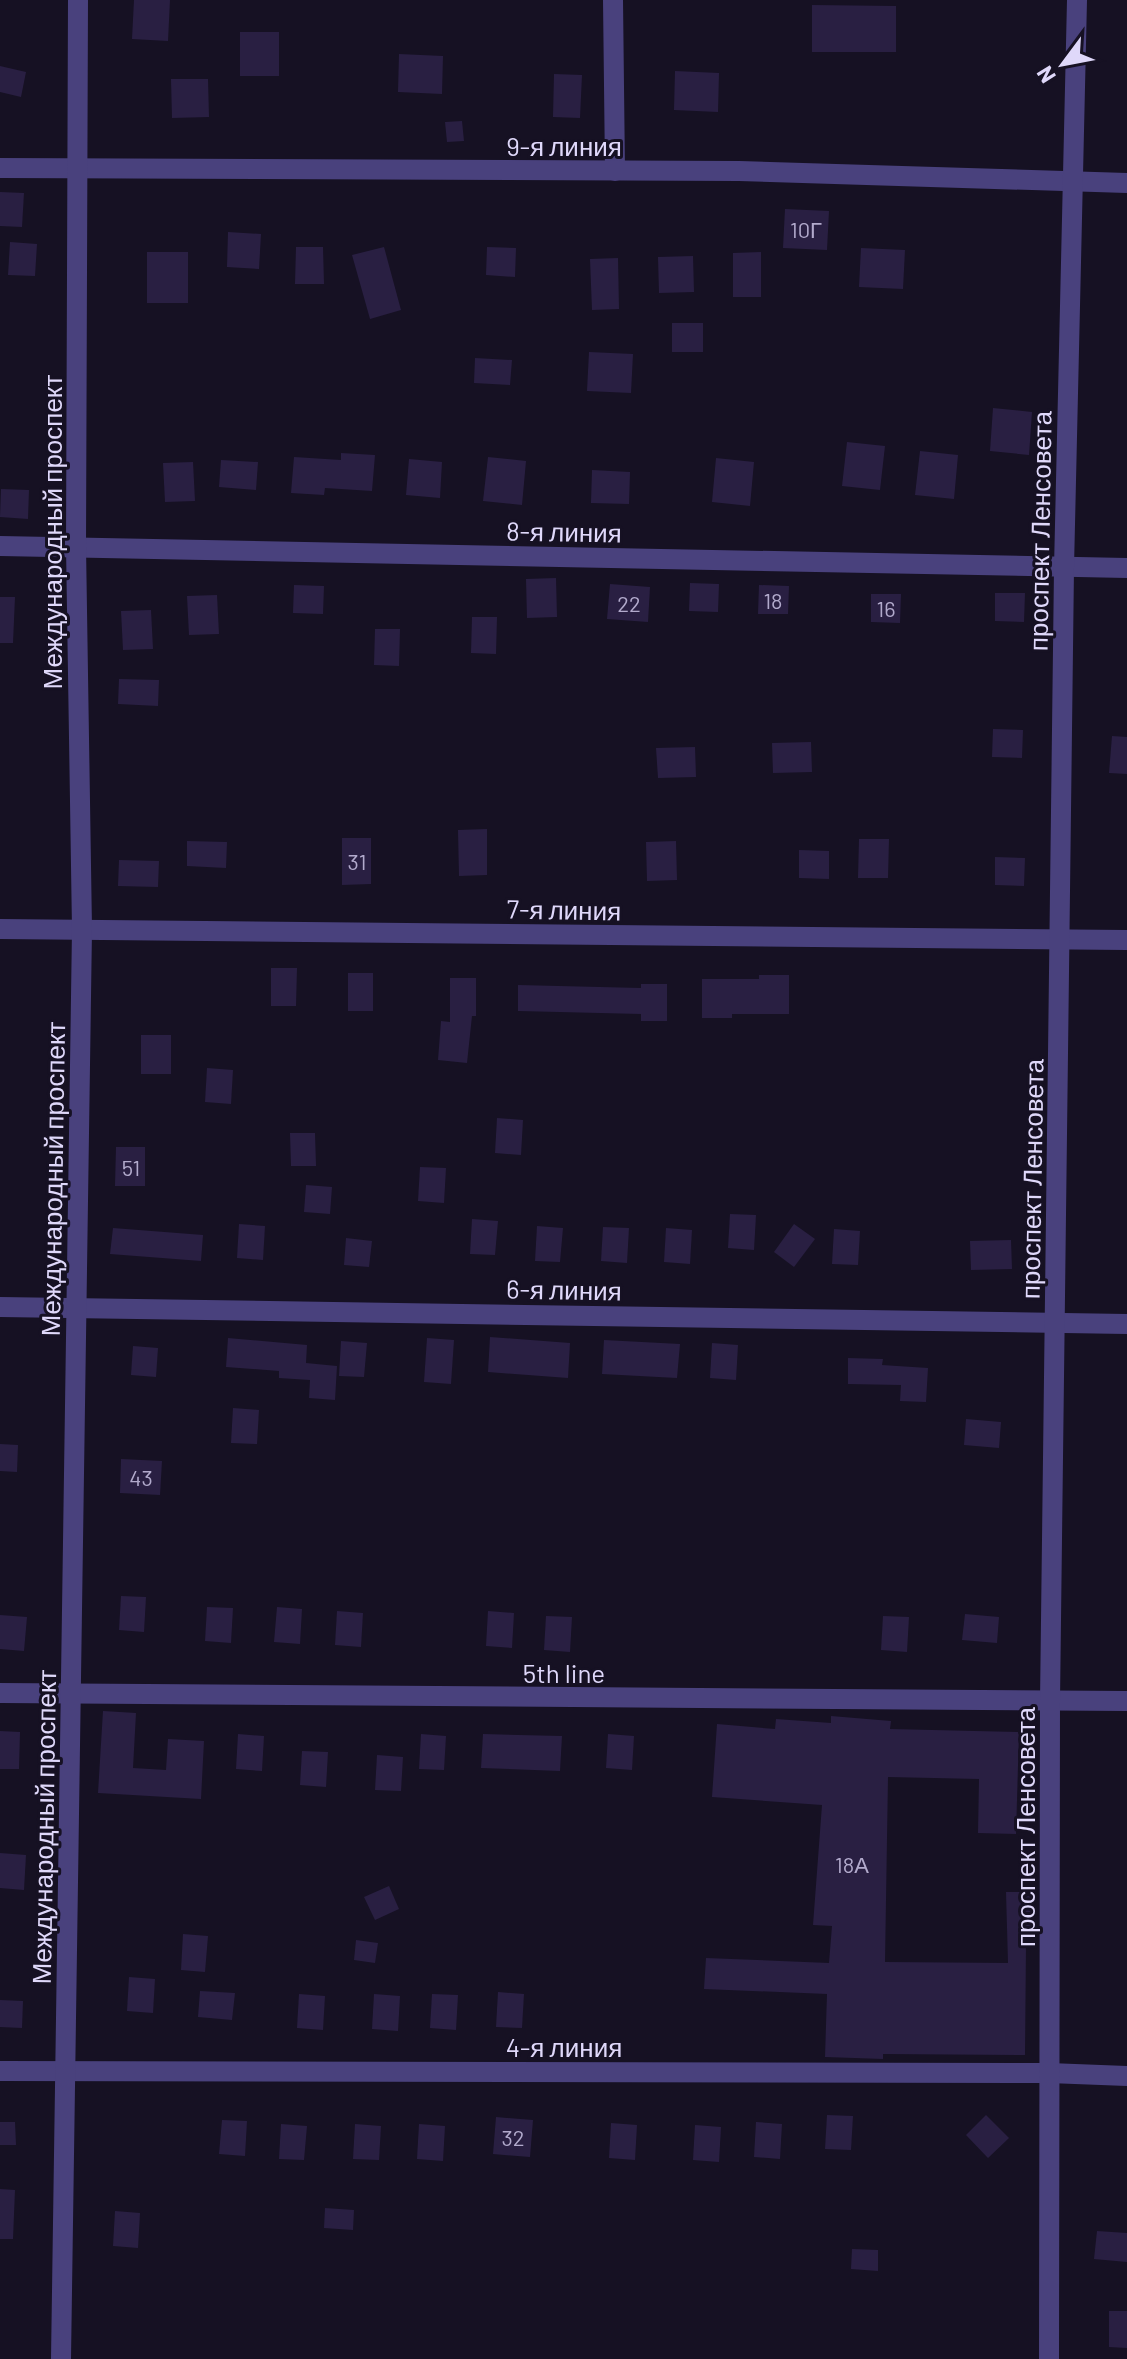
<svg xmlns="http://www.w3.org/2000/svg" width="1127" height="2359" font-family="Barlow,sans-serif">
<rect width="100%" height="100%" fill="#161123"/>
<g fill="#291f42">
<polygon points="134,0 170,0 168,41 132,39"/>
<polygon points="812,5 896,6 896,52 812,52"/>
<rect x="240" y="32" width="39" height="44"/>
<polygon points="399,54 443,56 442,94 398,92"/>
<polygon points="0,66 26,72 21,97 0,92"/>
<polygon points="675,71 719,73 718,112 674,110"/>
<polygon points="554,74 582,75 580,118 553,117"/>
<polygon points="171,79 208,79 209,117 172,118"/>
<polygon points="462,121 464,141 447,142 445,122"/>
<polygon points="0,192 24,193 22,227 0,226"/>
<polygon points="785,209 829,211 827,250 783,248"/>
<polygon points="228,232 261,234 259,269 227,267"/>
<polygon points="10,242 37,244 35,276 8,275"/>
<polygon points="296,247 323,247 324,284 295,284"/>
<polygon points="384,247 401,310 370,319 352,255"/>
<polygon points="487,247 516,248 515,277 486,275"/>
<polygon points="861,248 905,250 903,289 859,287"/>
<rect x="147" y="252" width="41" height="51"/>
<polygon points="761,252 761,297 733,297 733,253"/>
<polygon points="693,256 694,292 659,293 658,257"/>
<polygon points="618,258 619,309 592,310 590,259"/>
<rect x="672" y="323" width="31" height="29"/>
<polygon points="589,352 633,354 631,393 587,391"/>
<polygon points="475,358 512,360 510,385 474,383"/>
<polygon points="993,408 1032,412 1029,455 990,451"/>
<polygon points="847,442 885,446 880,490 842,486"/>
<polygon points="920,451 958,455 954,499 915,495"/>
<polygon points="341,453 375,455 372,491 325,488 324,495 291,493 294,457 341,460"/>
<polygon points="488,457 526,461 522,505 483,501"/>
<polygon points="716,458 754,462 750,506 712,502"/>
<polygon points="409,459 442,462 440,498 406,495"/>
<polygon points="221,460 258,462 256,490 219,487"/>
<polygon points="193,462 195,501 165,502 163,463"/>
<polygon points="592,470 630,472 629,504 591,503"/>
<polygon points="1,489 29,490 28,519 0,517"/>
<polygon points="556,578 557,617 527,618 526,579"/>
<polygon points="690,583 719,584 718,612 689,611"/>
<polygon points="610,584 650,587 648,622 607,619"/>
<polygon points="294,585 324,586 323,614 293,613"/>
<polygon points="759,585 789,586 788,614 758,614"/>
<polygon points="995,593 1025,593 1024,622 995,621"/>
<polygon points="871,594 901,594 900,623 871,622"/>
<polygon points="217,595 219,634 189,635 187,596"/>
<polygon points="0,597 15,597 13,643 0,643"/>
<polygon points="151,610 153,649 123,650 121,611"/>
<polygon points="472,617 497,617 496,654 471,653"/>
<polygon points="375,629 400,629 399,666 374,665"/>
<polygon points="119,679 159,680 158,706 118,704"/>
<polygon points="993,729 1023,730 1022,758 992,757"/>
<polygon points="1112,736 1127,737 1127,774 1109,773"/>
<polygon points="811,742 812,772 773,773 772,743"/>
<polygon points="695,747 696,777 658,778 656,748"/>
<polygon points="487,829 487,875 459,876 458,830"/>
<polygon points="342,838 371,838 371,884 342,885"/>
<polygon points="859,839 889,839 888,878 858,878"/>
<polygon points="187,841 227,842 226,868 187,866"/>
<polygon points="676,841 677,880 647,881 646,842"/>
<polygon points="799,850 829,851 829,879 799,878"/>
<polygon points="995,857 1025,858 1024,886 995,885"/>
<polygon points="119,860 159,861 158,887 118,886"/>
<polygon points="271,968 297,968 296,1006 271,1006"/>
<rect x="348" y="973" width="25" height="38"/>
<polygon points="759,975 789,975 789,1014 732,1014 732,1018 702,1018 702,979 759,979"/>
<polygon points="450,978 476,978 476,1016 472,1016 467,1063 438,1060 441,1021 450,1022"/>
<polygon points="641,984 667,984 667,1021 641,1021 641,1014 518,1011 518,985 641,988"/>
<rect x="141" y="1035" width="30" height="39"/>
<polygon points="207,1068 233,1070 231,1104 205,1102"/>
<polygon points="497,1118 523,1120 521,1155 495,1153"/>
<polygon points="290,1133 315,1133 316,1166 291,1166"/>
<polygon points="116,1147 145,1147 145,1186 115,1186"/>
<polygon points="420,1167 446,1168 444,1203 418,1201"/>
<polygon points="306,1185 332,1187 330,1214 304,1212"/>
<polygon points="730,1214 756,1215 754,1250 728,1248"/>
<polygon points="472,1219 498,1221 495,1255 470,1254"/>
<polygon points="239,1224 265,1226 263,1260 237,1258"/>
<polygon points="794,1224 815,1239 794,1267 774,1252"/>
<polygon points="537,1226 563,1228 560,1262 535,1261"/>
<polygon points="603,1227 629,1228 627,1263 601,1261"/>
<polygon points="113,1228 203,1235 201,1261 110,1254"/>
<polygon points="666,1228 692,1230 690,1264 664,1262"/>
<polygon points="834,1229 860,1231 858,1265 832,1264"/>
<polygon points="346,1238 372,1241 369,1267 344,1265"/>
<polygon points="1011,1240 1012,1269 971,1270 970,1241"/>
<polygon points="490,1337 570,1343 568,1378 488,1372"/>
<polygon points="228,1338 307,1345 306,1363 337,1366 335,1400 309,1398 310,1380 279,1378 279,1371 226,1367"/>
<polygon points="427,1338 454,1340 451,1384 424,1382"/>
<polygon points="604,1340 680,1344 677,1378 602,1374"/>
<polygon points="341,1341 367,1343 364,1377 339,1376"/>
<polygon points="712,1343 738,1345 736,1380 710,1378"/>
<polygon points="133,1346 158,1348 156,1377 131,1375"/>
<polygon points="848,1358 883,1359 882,1365 928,1368 926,1402 900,1401 901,1385 848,1384"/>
<polygon points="233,1408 259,1410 257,1444 231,1443"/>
<polygon points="966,1419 1001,1422 999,1448 964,1445"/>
<polygon points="0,1444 18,1445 17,1472 0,1471"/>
<polygon points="121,1459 162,1461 160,1495 120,1493"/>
<polygon points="121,1596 146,1597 144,1632 119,1630"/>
<polygon points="207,1607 233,1608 231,1643 205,1641"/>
<polygon points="277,1607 302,1609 300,1644 274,1642"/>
<polygon points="337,1611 363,1613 361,1647 335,1645"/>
<polygon points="488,1611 514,1613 512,1648 486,1646"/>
<polygon points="965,1614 999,1617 997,1643 962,1640"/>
<polygon points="0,1615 27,1617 24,1651 0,1649"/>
<polygon points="546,1616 572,1617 570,1652 544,1650"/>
<polygon points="883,1616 909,1617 907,1652 881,1650"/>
<polygon points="103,1711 136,1713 133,1768 166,1770 168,1739 204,1741 201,1799 98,1793"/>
<polygon points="831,1716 891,1721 890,1729 1019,1732 1016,1834 978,1833 979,1779 888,1777 885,1962 1008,1963 1006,1892 1032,1892 1034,1945 1026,1945 1025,2055 883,2054 883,2059 825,2057 827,1994 704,1989 706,1958 829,1963 832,1926 813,1925 822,1805 712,1797 717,1724 775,1729 776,1719 831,1723"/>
<polygon points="0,1731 20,1732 19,1769 0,1769"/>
<polygon points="238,1734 264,1736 262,1771 236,1769"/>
<polygon points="421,1734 446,1736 444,1770 419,1769"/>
<polygon points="483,1734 562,1736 560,1771 481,1768"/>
<polygon points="608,1734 634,1736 632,1770 606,1768"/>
<polygon points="302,1751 328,1752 326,1787 300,1785"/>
<polygon points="377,1755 403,1757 401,1791 375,1790"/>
<polygon points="0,1853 26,1855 24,1890 0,1888"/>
<polygon points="389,1886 399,1909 375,1920 364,1897"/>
<polygon points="183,1934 208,1936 205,1972 181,1970"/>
<polygon points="356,1940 378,1943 375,1963 354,1960"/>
<polygon points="129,1977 155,1979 153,2013 127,2011"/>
<polygon points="200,1991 235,1993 232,2020 198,2017"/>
<polygon points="498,1992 524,1994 522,2028 496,2027"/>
<polygon points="299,1994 325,1996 323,2030 297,2028"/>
<polygon points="374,1994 400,1996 398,2031 372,2029"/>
<polygon points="432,1994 458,1995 456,2030 430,2028"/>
<polygon points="0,2000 23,2001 22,2028 0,2027"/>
<polygon points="827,2115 853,2116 851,2150 825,2149"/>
<polygon points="986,2115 1009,2138 988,2158 966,2135"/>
<polygon points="496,2117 533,2120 530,2157 493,2154"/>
<polygon points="222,2120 247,2121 245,2156 219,2154"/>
<polygon points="0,2122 15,2122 16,2145 0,2145"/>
<polygon points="756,2122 782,2124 780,2159 754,2157"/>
<polygon points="611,2123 637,2125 635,2160 609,2158"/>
<polygon points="281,2124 307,2126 304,2160 279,2159"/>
<polygon points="355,2124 381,2126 379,2160 353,2159"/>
<polygon points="419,2124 445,2126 443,2161 417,2159"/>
<polygon points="695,2125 721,2127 719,2162 693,2160"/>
<polygon points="0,2189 15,2190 13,2239 0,2239"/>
<polygon points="325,2208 354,2210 353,2230 324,2228"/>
<polygon points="115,2211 140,2213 138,2248 113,2246"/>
<polygon points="1097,2231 1127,2233 1127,2262 1094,2259"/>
<polygon points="852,2249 878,2250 878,2271 851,2269"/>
<polygon points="1109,2311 1127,2311 1127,2348 1109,2347"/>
</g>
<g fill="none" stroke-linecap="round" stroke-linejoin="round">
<g stroke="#49417d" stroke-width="20">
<polyline points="613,0 615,171"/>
<polyline points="0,168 739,171 1127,183"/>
<polyline points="0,546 1127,568"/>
<polyline points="0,929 1127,940"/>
<polyline points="0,1307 1127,1324"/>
<polyline points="0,1693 1127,1701"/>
<polyline points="0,2071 1049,2073 1127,2076"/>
<polyline points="61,2359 82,929 76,546 78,0"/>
<polyline points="1049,2359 1050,1701 1064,568 1077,0"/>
</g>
</g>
<g text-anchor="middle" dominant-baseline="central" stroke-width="6" stroke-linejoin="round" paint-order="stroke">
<g font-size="22" fill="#b2aacc">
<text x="806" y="229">10Г</text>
<text x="773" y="600">18</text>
<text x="629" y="603">22</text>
<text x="886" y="608">16</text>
<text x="357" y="861">31</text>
<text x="131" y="1167">51</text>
<text x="141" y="1477">43</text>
<text x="852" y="1864">18А</text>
<text x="513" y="2137">32</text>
</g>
<g font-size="26" fill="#dfd8fa" stroke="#161123">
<text x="564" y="145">9-я линия</text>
<text transform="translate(564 531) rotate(1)">8-я линия</text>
<text transform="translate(1039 531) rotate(-89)">проспект Ленсовета</text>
<text transform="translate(51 532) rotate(-90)">Международный проспект</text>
<text transform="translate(564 909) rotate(1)">7-я линия</text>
<text transform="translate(52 1179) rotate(-89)">Международный проспект</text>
<text transform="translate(1031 1179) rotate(-89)">проспект Ленсовета</text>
<text transform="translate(564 1289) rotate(1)">6-я линия</text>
<text x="564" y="1672">5th line</text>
<text transform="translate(43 1827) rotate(-89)">Международный проспект</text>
<text transform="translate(1024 1827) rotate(-90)">проспект Ленсовета</text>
<text x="564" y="2046">4-я линия</text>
</g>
</g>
<g transform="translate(1063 64) rotate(238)" stroke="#161123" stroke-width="6" paint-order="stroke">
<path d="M0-6L14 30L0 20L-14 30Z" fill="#dfd8fa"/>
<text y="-12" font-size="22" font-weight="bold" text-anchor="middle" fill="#dfd8fa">N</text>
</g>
</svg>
